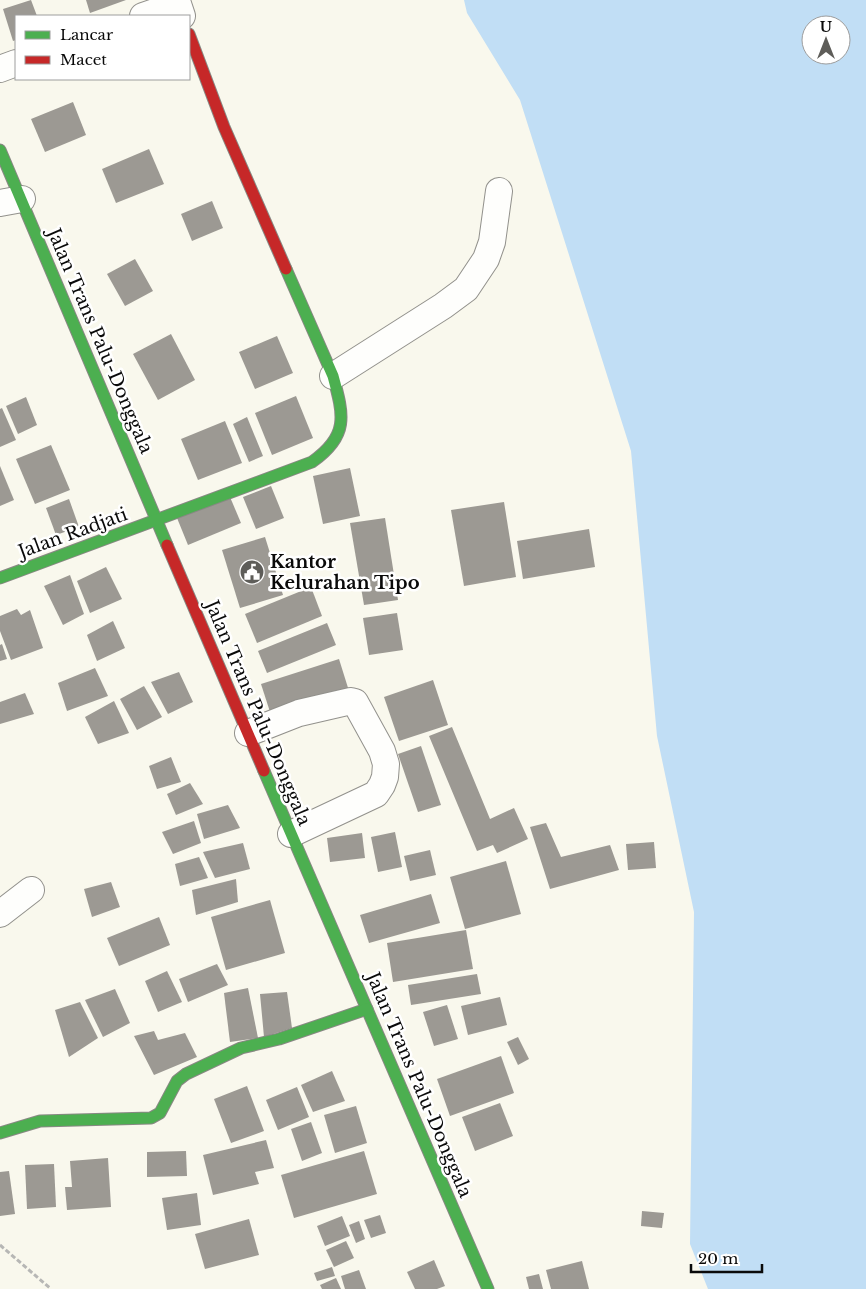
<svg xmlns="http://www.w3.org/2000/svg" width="866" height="1289" font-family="'Libre Baskerville',serif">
<rect width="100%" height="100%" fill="#f9f8ed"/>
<path fill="#c1def5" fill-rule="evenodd" d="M464,0H866V1289H708L690,1244L694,912L657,736L631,451L520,100L467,13ZM811,25H841V55H811Z"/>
<g fill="#9c9993">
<polygon points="31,0 37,16 16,16 16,40 13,41 3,9"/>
<polygon points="86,0 126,0 90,13"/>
<polygon points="73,102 86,135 45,152 31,119"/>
<polygon points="149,149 164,184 116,203 102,169"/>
<polygon points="212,201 223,228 192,241 181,214"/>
<polygon points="135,259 153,291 125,306 107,274"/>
<polygon points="171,334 195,380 158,400 133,354"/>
<polygon points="277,336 293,373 255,389 239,352"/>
<polygon points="296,396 313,438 272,455 255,413"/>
<polygon points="26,397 37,425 18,434 6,406"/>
<polygon points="2,408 16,440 0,447 0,409"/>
<polygon points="247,417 263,456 249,462 233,424"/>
<polygon points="225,421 242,463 198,480 181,439"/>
<polygon points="51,445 70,490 35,504 16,459"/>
<polygon points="0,466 14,500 0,506"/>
<polygon points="350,468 360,516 323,524 313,476"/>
<polygon points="271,486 284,518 256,529 243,497"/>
<polygon points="230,497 241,523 188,545 177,518"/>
<polygon points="69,499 79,527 56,535 46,508"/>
<polygon points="504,502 516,577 464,586 451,510"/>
<polygon points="385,518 398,600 364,605 350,523"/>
<polygon points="589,529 595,567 523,579 517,541"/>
<polygon points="265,537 283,595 240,608 222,550"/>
<polygon points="106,567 122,599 90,613 77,581"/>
<polygon points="70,575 84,614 63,625 44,586"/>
<polygon points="311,587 322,616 257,643 245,614"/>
<polygon points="17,609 21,615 30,610 43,648 11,660 0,631 0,616"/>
<polygon points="397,613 403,650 369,655 363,618"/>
<polygon points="113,621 125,648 97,661 87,635"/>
<polygon points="327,623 336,645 267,673 258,651"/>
<polygon points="2,644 7,659 0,661 0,645"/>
<polygon points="339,659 349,691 271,715 261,684"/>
<polygon points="95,668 108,696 67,711 58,683"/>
<polygon points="179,672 193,702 168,714 151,682"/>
<polygon points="433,680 448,725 399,741 384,697"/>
<polygon points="144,686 162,717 137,730 120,699"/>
<polygon points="25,693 34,714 0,724 0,702"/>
<polygon points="114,701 129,733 98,744 85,717"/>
<polygon points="452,727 490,819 514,808 528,839 497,853 493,845 477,851 429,736"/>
<polygon points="421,746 441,805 418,812 398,754"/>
<polygon points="171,757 181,782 157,789 149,766"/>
<polygon points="190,783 203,804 176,815 167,794"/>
<polygon points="228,805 240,828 204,839 197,814"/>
<polygon points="194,821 201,843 173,854 162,832"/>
<polygon points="546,823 561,857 610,845 619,870 550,889 530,827"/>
<polygon points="395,832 402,867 378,872 371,837"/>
<polygon points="362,833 365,858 330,862 327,838"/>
<polygon points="654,842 656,868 628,870 626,844"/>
<polygon points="243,843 250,869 215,878 203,852"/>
<polygon points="430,850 436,875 410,881 404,856"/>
<polygon points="199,857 208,878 180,886 175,864"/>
<polygon points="506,861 521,914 465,929 450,877"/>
<polygon points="236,879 238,902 196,915 192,890"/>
<polygon points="111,882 120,907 92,917 84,889"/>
<polygon points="431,894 440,923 369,943 360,915"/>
<polygon points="270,900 285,953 226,970 211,917"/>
<polygon points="159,917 170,945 119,966 107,938"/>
<polygon points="466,930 473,969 393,982 387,943"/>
<polygon points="217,964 228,985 188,1002 179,979"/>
<polygon points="167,971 182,1002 158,1012 145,981"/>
<polygon points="477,974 481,994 411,1005 408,985"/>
<polygon points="248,988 258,1038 230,1042 224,993"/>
<polygon points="115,989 130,1023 103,1037 85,1000"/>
<polygon points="287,992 292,1028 264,1037 260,994"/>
<polygon points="500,997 507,1025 468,1035 461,1006"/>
<polygon points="80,1002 98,1038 69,1057 55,1010"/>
<polygon points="447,1005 458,1039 434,1046 423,1012"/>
<polygon points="154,1031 158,1040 185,1033 197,1057 154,1075 134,1036"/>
<polygon points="518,1037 529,1059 518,1065 507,1042"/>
<polygon points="501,1056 514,1093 450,1116 437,1079"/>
<polygon points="332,1071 345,1101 313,1112 301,1085"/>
<polygon points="247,1086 264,1131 231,1143 214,1099"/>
<polygon points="297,1087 309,1117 278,1130 266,1100"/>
<polygon points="500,1103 513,1136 475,1151 462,1117"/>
<polygon points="356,1106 367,1143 335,1153 324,1115"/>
<polygon points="311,1122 322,1153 302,1161 291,1129"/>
<polygon points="266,1140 274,1168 255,1172 259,1184 213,1195 203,1155"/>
<polygon points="186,1151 187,1176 147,1177 147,1152"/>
<polygon points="364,1151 377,1194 294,1218 281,1175"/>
<polygon points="108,1158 111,1207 67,1210 65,1187 72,1187 70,1161"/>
<polygon points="54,1164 56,1207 27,1209 25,1165"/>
<polygon points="9,1171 15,1214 0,1216 0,1172"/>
<polygon points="197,1193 201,1225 167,1230 162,1198"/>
<polygon points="642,1211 664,1213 662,1228 641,1226"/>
<polygon points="380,1215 386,1233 371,1238 364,1220"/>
<polygon points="342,1216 350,1236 325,1246 317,1226"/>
<polygon points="249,1219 259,1255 205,1269 195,1234"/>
<polygon points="359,1221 365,1239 356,1243 349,1225"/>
<polygon points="346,1241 354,1258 334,1267 326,1250"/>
<polygon points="434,1260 445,1286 437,1289 415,1289 407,1272"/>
<polygon points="582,1261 589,1289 551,1289 546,1270"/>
<polygon points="332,1267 335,1276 317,1281 314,1273"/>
<polygon points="359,1270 366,1289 345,1289 341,1276"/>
<polygon points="539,1274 543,1289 529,1289 526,1277"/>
<polygon points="336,1278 341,1289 322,1289 320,1285"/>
</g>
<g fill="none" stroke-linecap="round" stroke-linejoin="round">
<defs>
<g id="street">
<polyline points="143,16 178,4 182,16"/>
<polyline points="0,69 16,63"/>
<polyline points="0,203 22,199"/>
<polyline points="333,376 443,306 466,289 486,259 492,242 499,191"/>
<polyline points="248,733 299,713 351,701 355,702 382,751 386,764 385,777 382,785 376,794 291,834"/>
<polyline points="0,914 31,890"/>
</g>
<g id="fast">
<polyline points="0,150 167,545"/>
<path d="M0,578L312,462C349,436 344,416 333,376L286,269"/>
<polyline points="264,771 488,1289"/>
<polyline points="0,1133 40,1121 151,1118 160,1113 177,1081 186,1074 241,1048 279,1039 367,1009"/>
</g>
<g id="jam">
<polyline points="189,34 224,127 286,269"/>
<polyline points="167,545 264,771"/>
</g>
</defs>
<use href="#street" stroke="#92918c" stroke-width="28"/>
<use href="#fast" stroke="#888883" stroke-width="13"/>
<use href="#jam" stroke="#888883" stroke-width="13"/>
<polyline stroke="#b7b7b5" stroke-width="3" stroke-dasharray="5 2.5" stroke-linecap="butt" points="0,1245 51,1289"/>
<use href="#street" stroke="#fefefc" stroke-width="26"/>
<use href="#fast" stroke="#4caf50" stroke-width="11"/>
<use href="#jam" stroke="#c62828" stroke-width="11"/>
</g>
<defs>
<symbol id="civic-disc" viewBox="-11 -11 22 22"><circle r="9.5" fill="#5e5d59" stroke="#fff"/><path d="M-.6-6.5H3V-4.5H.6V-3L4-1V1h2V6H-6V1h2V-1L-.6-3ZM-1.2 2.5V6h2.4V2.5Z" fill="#fff"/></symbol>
</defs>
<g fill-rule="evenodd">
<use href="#civic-disc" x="238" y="558" width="28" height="28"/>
</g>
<g text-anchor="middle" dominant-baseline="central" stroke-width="5" stroke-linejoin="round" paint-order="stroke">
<g font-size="18" fill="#0a0a0a" stroke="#fff">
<text transform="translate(100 341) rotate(67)">Jalan Trans Palu-Donggala</text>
<text transform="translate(73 533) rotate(-20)">Jalan Radjati</text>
<text transform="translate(258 713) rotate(67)">Jalan Trans Palu-Donggala</text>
<text transform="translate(419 1085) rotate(67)">Jalan Trans Palu-Donggala</text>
</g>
<g font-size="18" font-weight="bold" fill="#0a0a0a" stroke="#fff" text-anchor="start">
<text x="270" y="562">Kantor<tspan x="270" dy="21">Kelurahan Tipo</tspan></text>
</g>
</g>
<rect x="15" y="15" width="175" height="65" fill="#ffffff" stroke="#9d9d9d"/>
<rect x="25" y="31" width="25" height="8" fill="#4caf50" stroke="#9d9d9d"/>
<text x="60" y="40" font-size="15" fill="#0a0a0a">Lancar</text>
<rect x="25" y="56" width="25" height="8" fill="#c62828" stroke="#9d9d9d"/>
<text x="60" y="65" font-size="15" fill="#0a0a0a">Macet</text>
<g transform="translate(826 40)"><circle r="24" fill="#ffffff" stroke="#9d9d9d"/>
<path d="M0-4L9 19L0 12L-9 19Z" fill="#5e5d59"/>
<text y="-8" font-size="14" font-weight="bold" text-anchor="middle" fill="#0a0a0a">U</text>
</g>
<path d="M691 1264v8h71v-8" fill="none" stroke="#0a0a0a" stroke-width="2.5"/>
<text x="698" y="1264" font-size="15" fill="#0a0a0a" stroke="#ffffff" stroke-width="4" paint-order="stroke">20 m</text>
</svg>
